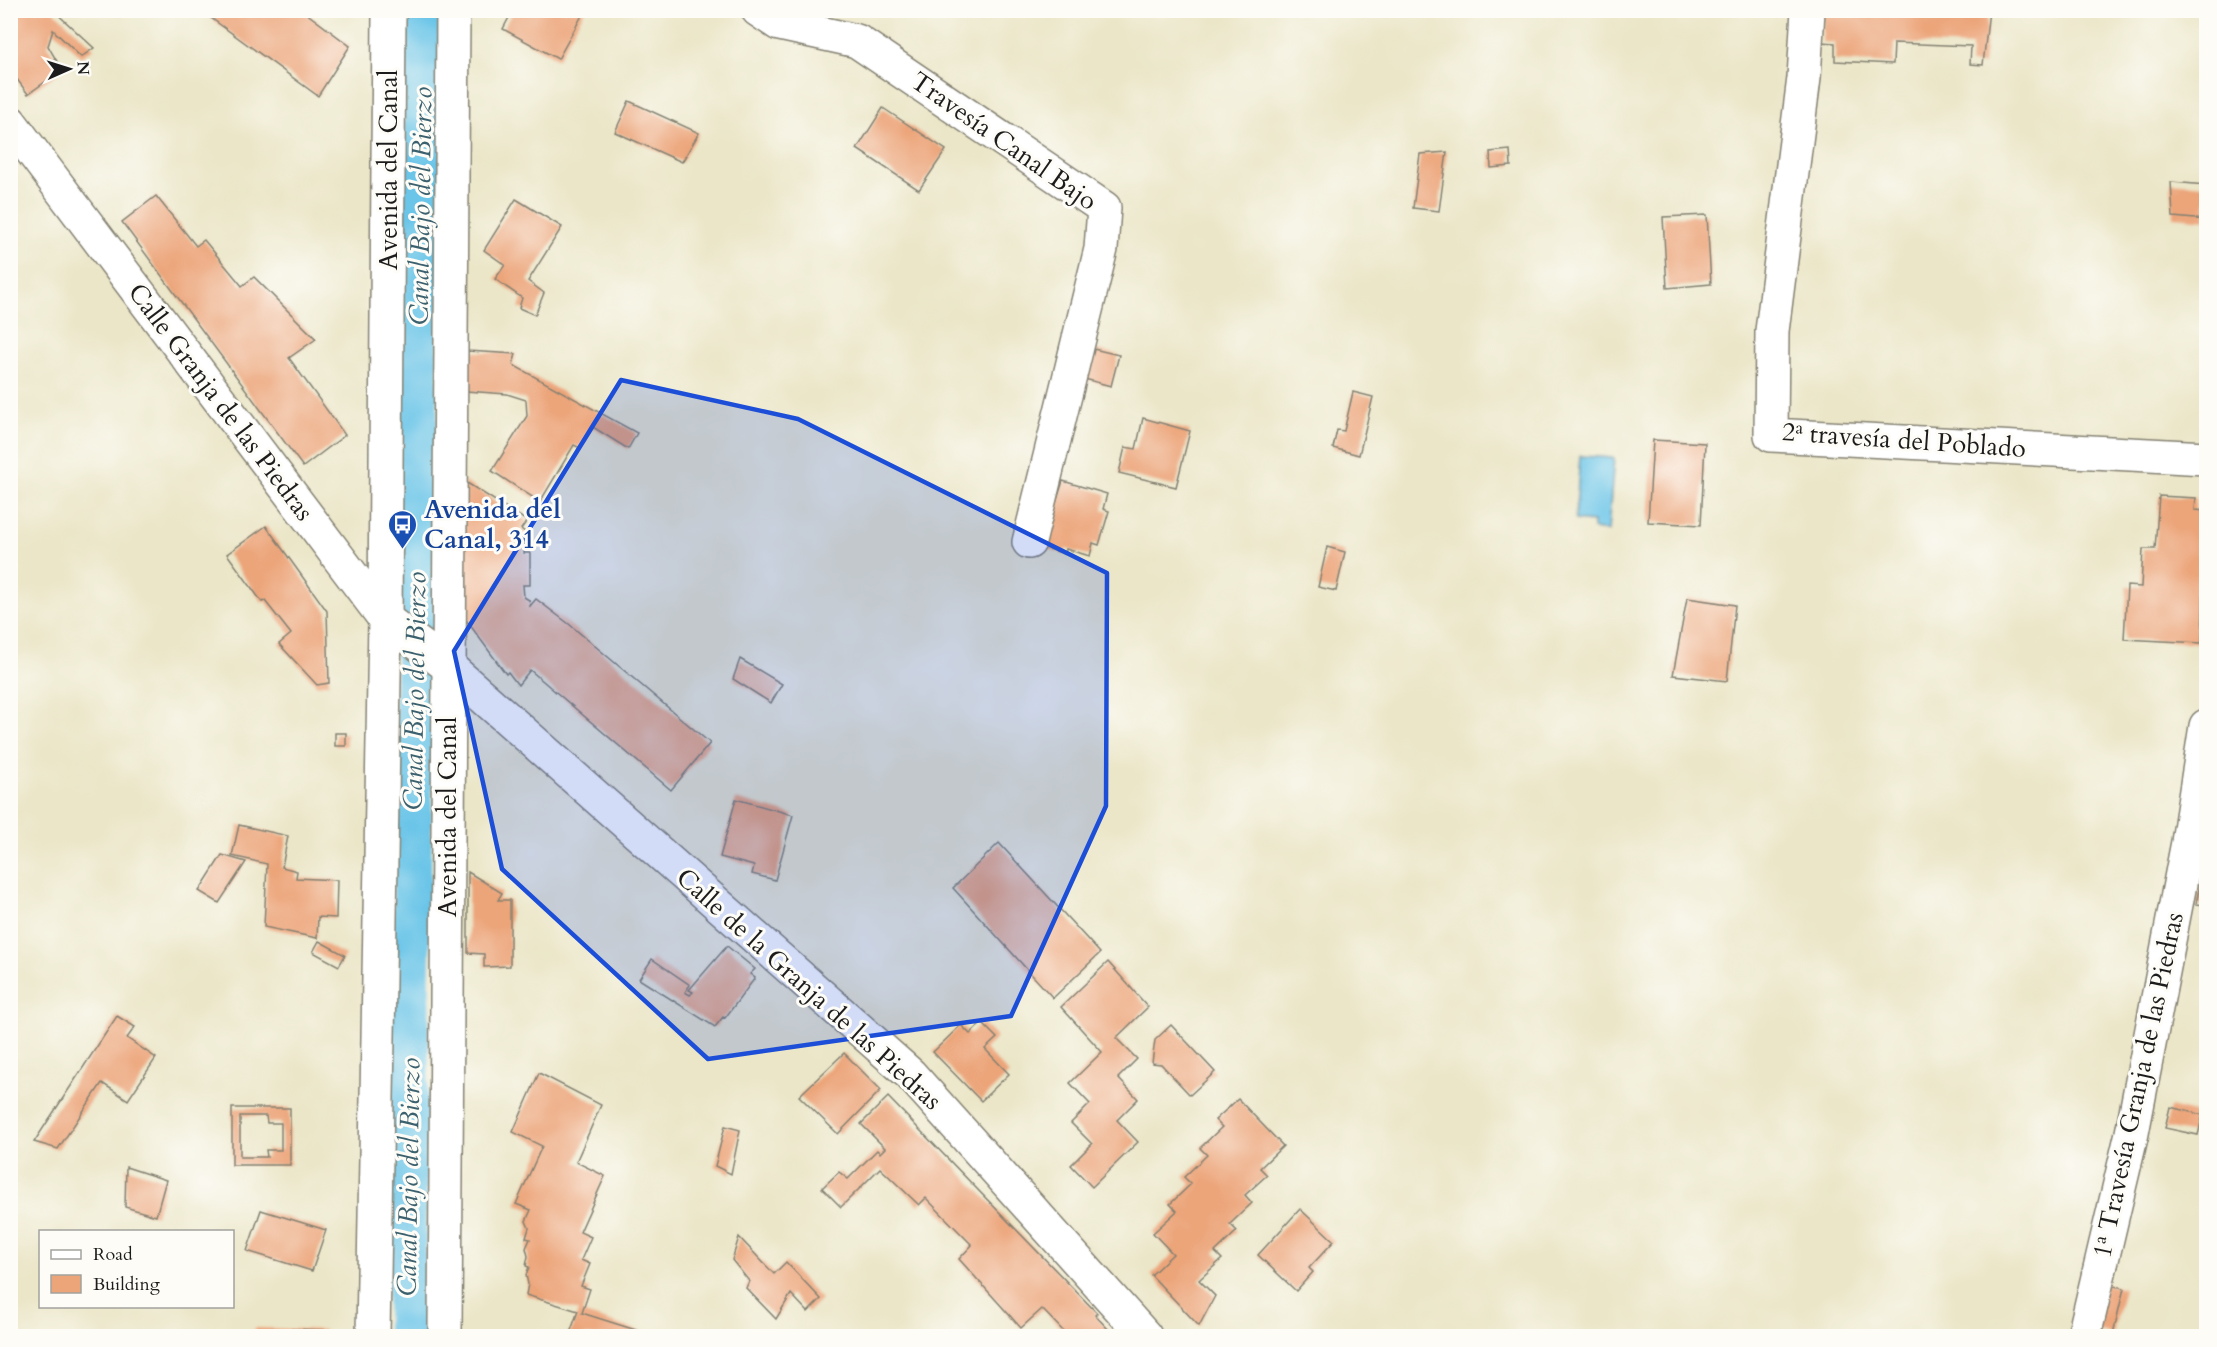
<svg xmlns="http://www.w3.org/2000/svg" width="2217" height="1347" font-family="Cardo,serif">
<rect width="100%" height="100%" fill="#fdfcf7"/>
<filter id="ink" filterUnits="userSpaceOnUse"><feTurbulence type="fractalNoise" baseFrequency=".0167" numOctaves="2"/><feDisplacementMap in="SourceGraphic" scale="12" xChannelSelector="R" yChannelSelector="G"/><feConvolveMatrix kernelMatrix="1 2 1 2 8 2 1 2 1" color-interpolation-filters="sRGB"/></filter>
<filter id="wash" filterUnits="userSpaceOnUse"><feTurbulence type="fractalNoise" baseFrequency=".008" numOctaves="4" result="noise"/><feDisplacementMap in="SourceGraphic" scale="24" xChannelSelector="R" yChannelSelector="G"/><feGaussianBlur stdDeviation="1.35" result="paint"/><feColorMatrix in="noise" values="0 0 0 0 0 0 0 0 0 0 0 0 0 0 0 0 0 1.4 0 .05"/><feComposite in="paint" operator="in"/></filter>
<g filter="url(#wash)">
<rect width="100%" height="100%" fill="#ebe6c8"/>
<polygon fill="#6ac5e8" stroke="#437082" stroke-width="1.5" points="1580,456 1614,458 1608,531 1593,529 1593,522 1575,520"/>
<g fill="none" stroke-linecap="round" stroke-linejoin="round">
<polyline stroke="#6ac5e8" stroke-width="38" points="406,1336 424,10"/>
</g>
<g id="blocks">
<g fill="#eca479" fill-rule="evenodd">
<polygon points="15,10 53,10 94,48 81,57 53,30 48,46 62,70 28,94 10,70 10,26"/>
<polygon points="200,10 302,10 350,46 318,96"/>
<polygon points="513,10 585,10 558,59 503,29"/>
<polygon points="1823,10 1989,10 1983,65 1970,64 1971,46 1894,43 1893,64 1835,61 1835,43 1822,42"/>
<polygon points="629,101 699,133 682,162 615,132"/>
<polygon points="883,108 946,150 919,190 857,149"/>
<polygon points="1510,150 1511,166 1491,168 1490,152"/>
<polygon points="1447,152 1439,211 1413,208 1420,154"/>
<polygon points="2171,182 2206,185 2206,220 2173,217"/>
<polygon points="156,196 196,246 204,240 242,286 254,277 316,339 289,358 345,435 303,467 122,222"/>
<polygon points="516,199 562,227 528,281 544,293 535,315 519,308 522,298 495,279 505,265 484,250"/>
<polygon points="1707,215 1711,284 1667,288 1663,217"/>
<polygon points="1085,347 1119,355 1111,386 1077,377"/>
<polygon points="467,351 516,354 513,365 637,433 628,449 593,427 580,448 574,445 540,502 492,471 527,416 526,400 507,394 466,391"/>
<polygon points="1353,392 1373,397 1359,455 1333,448 1337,430 1344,431"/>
<polygon points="1143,418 1190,431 1176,487 1119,473 1125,447 1136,449"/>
<polygon points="1653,440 1705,443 1701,525 1648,522"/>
<polygon points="464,481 527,521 521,529 529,535 530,539 524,539 524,553 530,553 530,585 523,585 524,597 529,600 530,606 536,599 569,624 710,743 671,790 530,670 518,685 508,672 506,674 464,617"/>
<polygon points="1063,481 1107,494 1103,509 1109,511 1099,545 1093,543 1090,556 1066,549 1065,554 1042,547"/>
<polygon points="2159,496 2196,498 2195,510 2206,511 2202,643 2124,639 2127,586 2141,587 2143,549 2155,549"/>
<polygon points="266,526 327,611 329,683 317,685 279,644 291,634 265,601 262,602 227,554"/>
<polygon points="1327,547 1345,552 1336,591 1318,587"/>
<polygon points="1687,598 1735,605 1727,681 1673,675"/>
<polygon points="740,659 782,684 771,703 733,679"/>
<rect x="335" y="733" width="11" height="13"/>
<polygon points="736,799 793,815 775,880 752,874 754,866 720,857"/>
<polygon points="239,825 288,836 282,867 297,871 296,878 337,880 336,918 318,917 317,938 264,927 267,864 232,856"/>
<polygon points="999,843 1100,953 1053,998 953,888"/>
<polygon points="222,855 246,862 219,903 199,891"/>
<polygon points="468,872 502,893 498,900 510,900 510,966 484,967 484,954 468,953"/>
<polygon points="2201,879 2206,880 2206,905 2196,904"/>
<polygon points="319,941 345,955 339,966 313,952"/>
<polygon points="727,946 755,969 750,974 755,978 725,1018 723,1017 715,1027 639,979 652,959 690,985 685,992 690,995 693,992 689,990"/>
<polygon points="1108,962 1148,1007 1116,1038 1137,1059 1118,1078 1138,1099 1117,1120 1138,1142 1092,1187 1071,1165 1092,1144 1071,1123 1090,1104 1070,1083 1102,1052 1061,1007"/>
<polygon points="117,1016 135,1027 127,1038 156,1058 128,1100 102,1083 58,1149 34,1142"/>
<polygon points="982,1023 997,1038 985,1049 1009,1074 981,1101 933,1052 961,1025 970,1034"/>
<polygon points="1171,1025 1215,1072 1190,1095 1161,1064 1152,1063 1155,1040"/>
<polygon points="844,1053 881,1090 838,1134 799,1096"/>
<polygon points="539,1073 601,1105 576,1162 605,1176 580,1232 591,1237 581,1260 590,1264 581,1286 590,1289 582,1313 639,1331 637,1336 569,1336 578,1311 526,1295 528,1284 526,1275 529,1267 526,1266 528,1256 526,1248 530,1239 526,1238 529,1228 526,1221 531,1210 516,1204 542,1146 513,1132"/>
<polygon points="888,1097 1097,1313 1095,1315 1108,1329 1100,1336 1068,1336 1042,1309 1021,1328 959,1259 972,1245 926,1198 919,1205 880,1168 841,1207 822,1188 839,1172 848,1179 877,1150 880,1153 885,1148 861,1124"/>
<polygon points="1238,1099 1283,1146 1260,1168 1267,1175 1245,1195 1252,1203 1230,1224 1237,1231 1215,1252 1222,1259 1199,1280 1215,1296 1199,1326 1151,1275 1173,1254 1153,1233 1177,1211 1170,1204 1191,1184 1184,1177 1207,1155 1200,1148 1222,1127 1215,1120"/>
<polygon points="2170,1107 2203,1115 2198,1135 2165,1128"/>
<path d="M232,1108H290V1165H232ZM240,1116H266L267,1123H281V1150H266L267,1157H240Z"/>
<polygon points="725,1126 740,1130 731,1174 715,1166"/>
<polygon points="126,1167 166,1180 156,1216 125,1207"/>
<polygon points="1300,1209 1334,1241 1309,1268 1313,1272 1296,1291 1258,1255"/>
<polygon points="261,1210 326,1230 312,1271 247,1251"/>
<polygon points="739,1237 774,1274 786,1262 821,1299 808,1312 791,1294 776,1319 746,1288 749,1281 732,1260"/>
<polygon points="2099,1283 2124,1288 2113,1334 2089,1329"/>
<polygon points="254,1328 324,1330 324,1336 253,1336"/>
</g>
</g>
</g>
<g filter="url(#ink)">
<use href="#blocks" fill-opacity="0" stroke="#848172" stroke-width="1.5"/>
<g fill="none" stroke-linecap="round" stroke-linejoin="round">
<defs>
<g id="minor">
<polyline points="758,10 779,24 857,41 1104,208 1101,249 1029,542"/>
<polyline points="1808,10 1804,78 1772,331 1771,435 2206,458"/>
<polyline points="10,122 385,619 448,666 910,1074 1145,1336"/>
<polyline points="445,1336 453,10"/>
<polyline points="2084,1336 2132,1133 2188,842 2206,726"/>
</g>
<polyline id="tertiary" points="373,1336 385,619 389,10"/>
</defs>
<use href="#minor" stroke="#848172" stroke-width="36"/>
<use href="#tertiary" stroke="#848172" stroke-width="36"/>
<use href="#minor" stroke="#fff" stroke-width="33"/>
<use href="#tertiary" stroke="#fff" stroke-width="33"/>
</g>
</g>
<path fill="#1d4ed8" fill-opacity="0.2" stroke="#1d4ed8" stroke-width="4.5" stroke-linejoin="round" d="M621,380L798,419L1107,573L1106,806L1011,1016L708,1059L502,869L454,651Z"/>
<defs>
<symbol id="bus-pin" viewBox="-11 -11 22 30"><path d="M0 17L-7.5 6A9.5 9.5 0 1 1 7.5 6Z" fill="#1a4fb4" stroke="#fdfcf7"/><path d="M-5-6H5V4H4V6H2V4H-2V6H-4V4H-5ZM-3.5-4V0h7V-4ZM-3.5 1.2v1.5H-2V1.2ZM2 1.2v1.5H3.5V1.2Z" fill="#fff"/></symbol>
</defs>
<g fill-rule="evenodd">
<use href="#bus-pin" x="386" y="508" width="33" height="45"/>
</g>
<g text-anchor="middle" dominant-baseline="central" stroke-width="6" stroke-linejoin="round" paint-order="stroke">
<g font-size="26" fill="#1c1c1c" stroke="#fdfcf7">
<text transform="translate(1004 141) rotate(35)">Travesía Canal Bajo</text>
<text transform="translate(388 170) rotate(-90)">Avenida del Canal</text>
<text transform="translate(221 402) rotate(53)">Calle Granja de las Piedras</text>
<text transform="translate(1904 440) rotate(4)">2ª travesía del Poblado</text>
<text transform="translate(447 817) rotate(-90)">Avenida del Canal</text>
<text transform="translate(809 989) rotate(42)">Calle de la Granja de las Piedras</text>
<text transform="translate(2138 1085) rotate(-78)">1ª Travesía Granja de las Piedras</text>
</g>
<g font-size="26" font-weight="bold" fill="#164399" stroke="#fdfcf7" text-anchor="start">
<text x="424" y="509">Avenida del<tspan x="424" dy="30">Canal, 314</tspan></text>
</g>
<g font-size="27" font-style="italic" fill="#3b606e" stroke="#fdfcf7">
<text transform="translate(421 206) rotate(-89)">Canal Bajo del Bierzo</text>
<text transform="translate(415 691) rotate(-89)">Canal Bajo del Bierzo</text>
<text transform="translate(409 1177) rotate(-89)">Canal Bajo del Bierzo</text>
</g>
</g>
<rect width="2217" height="1347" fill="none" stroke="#fdfcf7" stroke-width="36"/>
<rect x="39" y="1230" width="195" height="78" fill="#fdfcf7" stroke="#a3a29f" stroke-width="1.5"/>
<rect x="51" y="1250" width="30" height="9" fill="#ffffff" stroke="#a3a29f" stroke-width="1.5"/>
<text x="93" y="1260" font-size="18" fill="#1c1c1c">Road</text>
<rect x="51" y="1275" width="30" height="18" fill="#eca479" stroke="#a3a29f" stroke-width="1.5"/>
<text x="93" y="1290" font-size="18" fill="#1c1c1c">Building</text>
<g transform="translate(69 69) rotate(87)" stroke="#fdfcf7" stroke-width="4.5" paint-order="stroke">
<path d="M0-4.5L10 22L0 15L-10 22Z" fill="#1c1c1c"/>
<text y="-9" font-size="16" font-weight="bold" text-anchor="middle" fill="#1c1c1c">N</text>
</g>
</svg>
